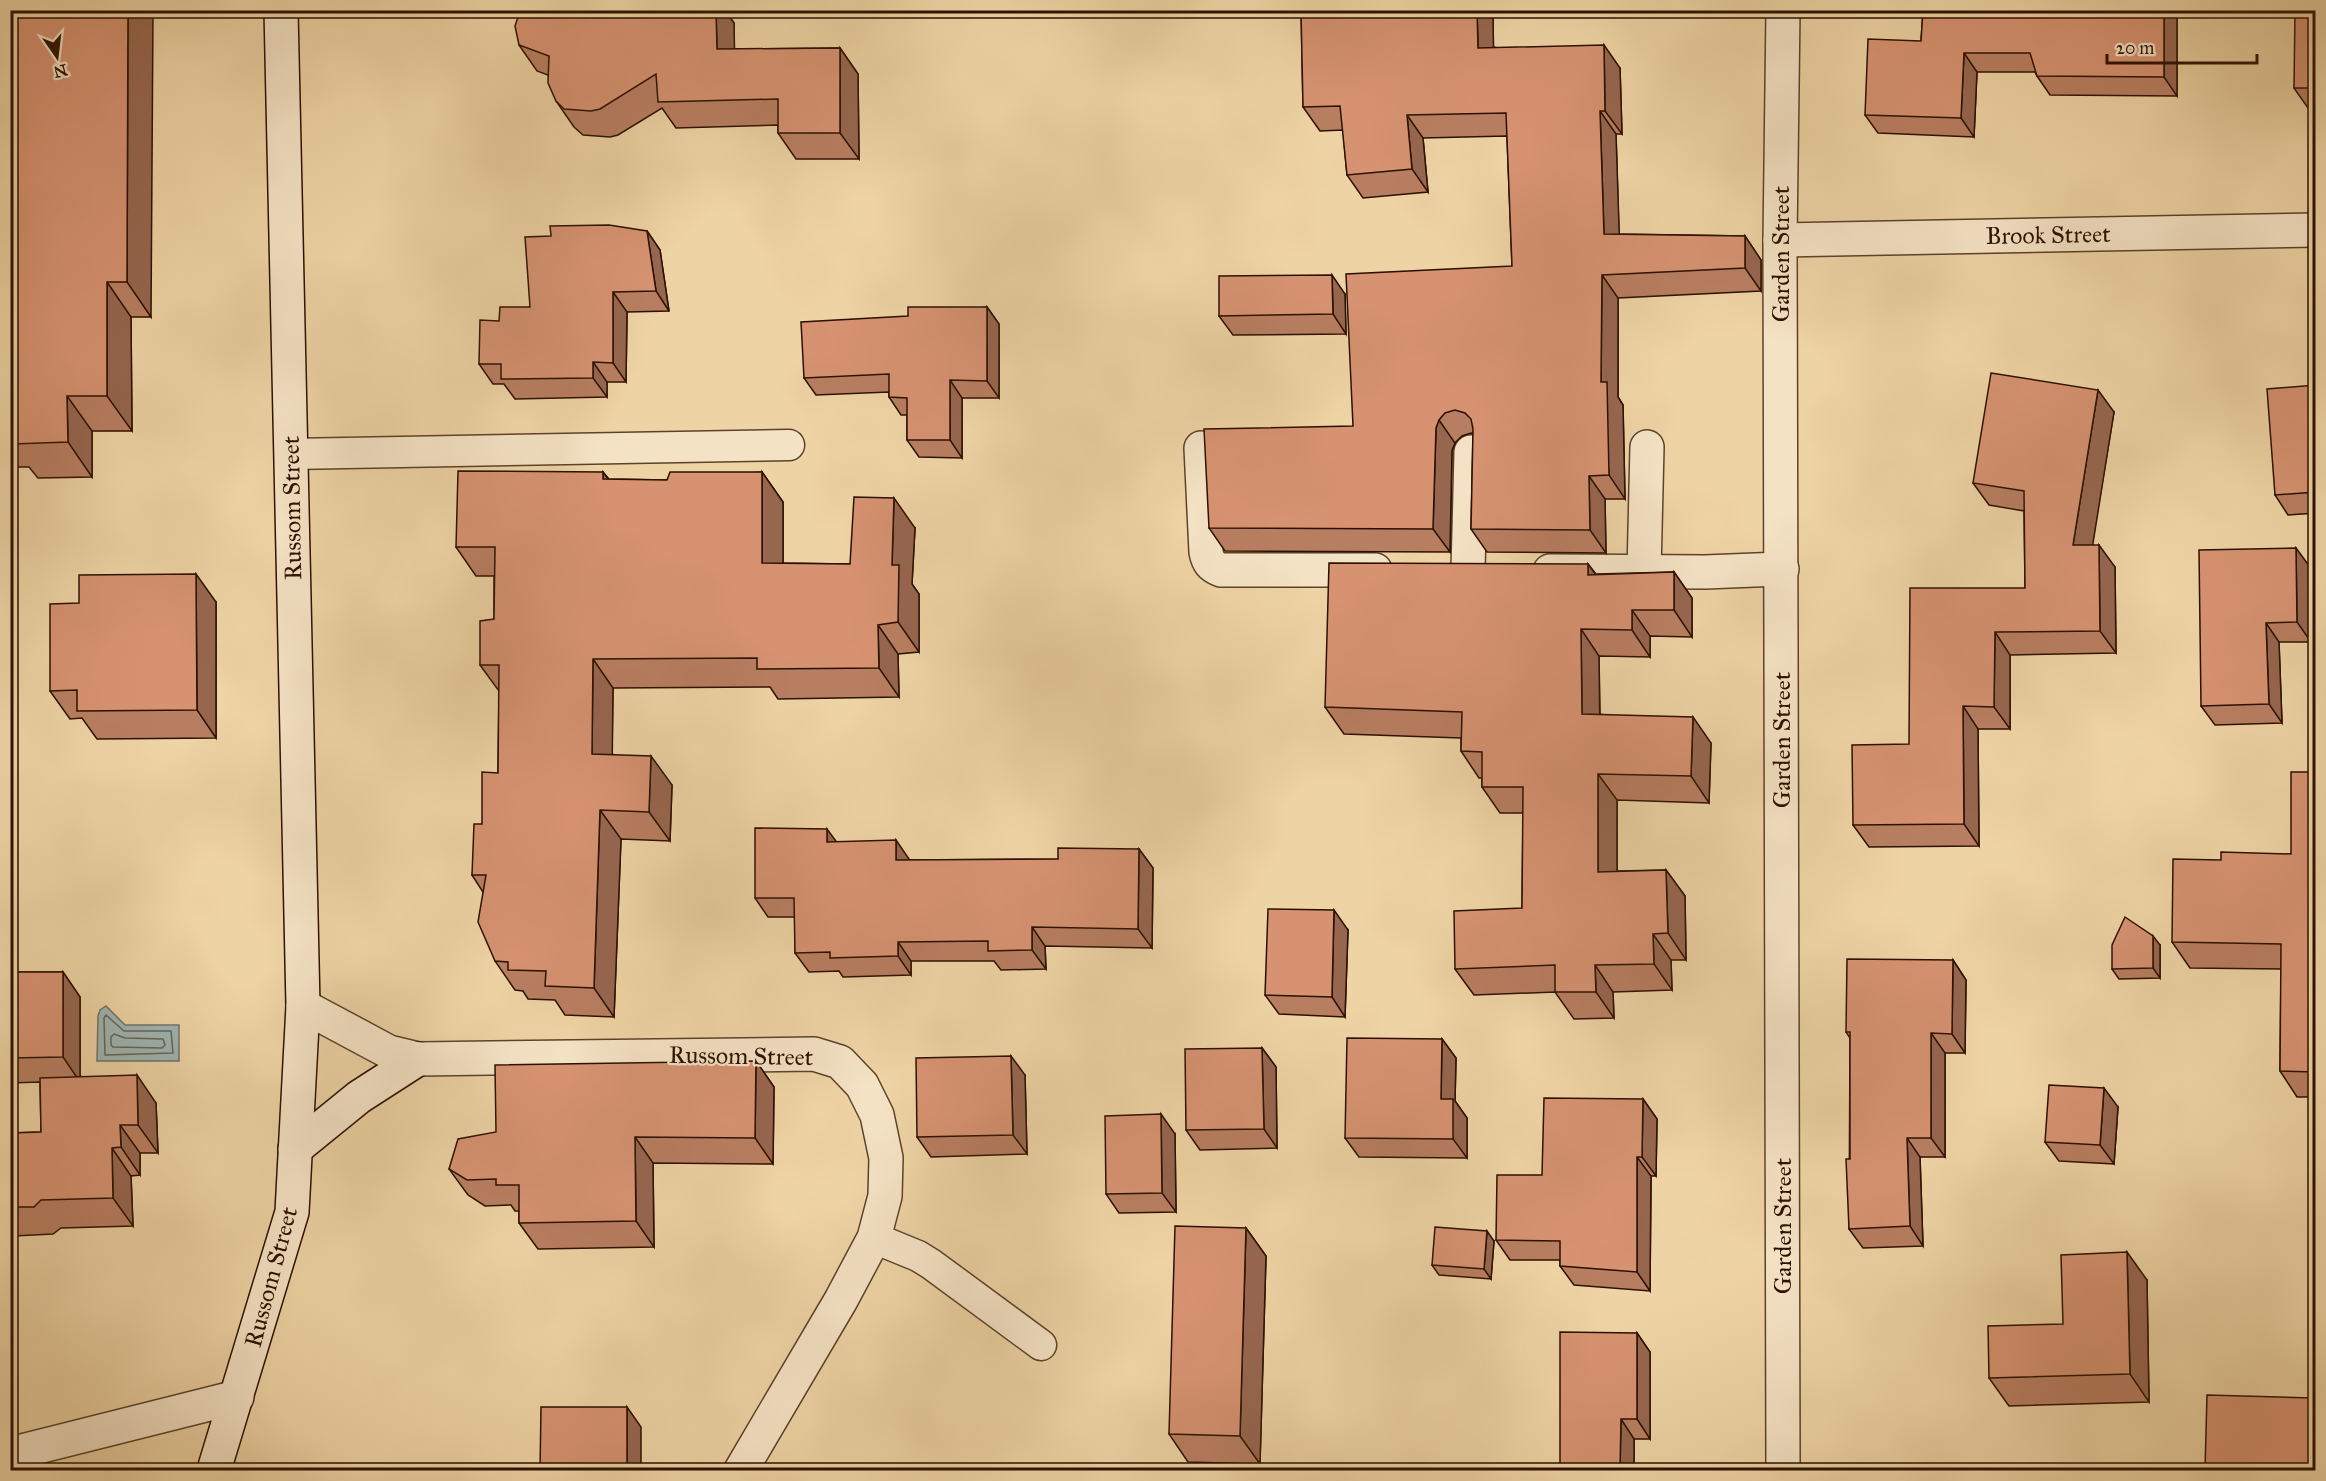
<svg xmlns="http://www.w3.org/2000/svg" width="2326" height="1481" font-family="'IM FELL Great Primer',serif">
<rect width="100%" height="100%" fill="#eed3a4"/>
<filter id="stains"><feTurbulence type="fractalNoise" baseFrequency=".00333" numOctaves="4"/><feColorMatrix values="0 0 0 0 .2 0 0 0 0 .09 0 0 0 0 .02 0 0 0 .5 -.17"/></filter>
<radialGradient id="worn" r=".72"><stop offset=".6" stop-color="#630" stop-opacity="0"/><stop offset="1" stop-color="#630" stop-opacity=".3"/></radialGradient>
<polygon fill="#9eb5b2" stroke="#70736b" stroke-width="1.5" points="106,1006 125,1025 179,1025 179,1061 97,1061 98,1016 100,1010"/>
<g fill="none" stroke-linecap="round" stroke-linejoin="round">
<g stroke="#656359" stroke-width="1.5">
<polygon points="106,1015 124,1031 171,1031 173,1053 105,1055 104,1018"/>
<polygon points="114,1034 125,1038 163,1039 165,1045 162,1048 113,1047 111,1045 111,1037"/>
</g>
<defs>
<g id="lane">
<polyline points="291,454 789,445"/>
<polyline points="874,1238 918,1256 931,1264 1041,1345"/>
</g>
<g id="street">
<polyline points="1783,10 1780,240 1783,1470"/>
<polyline points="1780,240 2316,230"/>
<path d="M1201,448L1206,552C1208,562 1211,566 1221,570H1375"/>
<polyline points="1468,570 1471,452"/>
<polyline points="1550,571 1705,572 1782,569"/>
<polyline points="1644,571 1647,447"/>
<polyline points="303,1006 389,1052 418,1059 814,1054 840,1062 862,1085 877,1115 886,1158 885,1196 874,1238 841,1300 741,1470"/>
<polyline points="10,1454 237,1397"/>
</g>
<g id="secondary">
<polyline points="295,1149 359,1097 418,1059"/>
<polyline points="214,1470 292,1212 303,1006 281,10"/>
</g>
</defs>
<use href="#lane" stroke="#5c4229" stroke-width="33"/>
<use href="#street" stroke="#5c4229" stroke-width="36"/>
<use href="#secondary" stroke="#2c1100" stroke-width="36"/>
<use href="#lane" stroke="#f4e2c4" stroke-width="30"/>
<use href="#street" stroke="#f4e2c4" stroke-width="33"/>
<use href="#secondary" stroke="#f4e2c4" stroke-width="33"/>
</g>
<g fill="#b87e61" stroke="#2c1100" stroke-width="1.5">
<polygon points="10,10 151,317 131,317 132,431 92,431 92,477 38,478 29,467 10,467"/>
<polygon points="523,10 725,10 734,23 734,49 840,48 858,74 859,159 796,159 778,133 778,125 676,128 662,108 618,135 610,137 583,135 574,127 556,101 548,75 537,71 519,45"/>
<polygon points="1301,10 1487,10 1493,19 1493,47 1620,68 1622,134 1616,134 1619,234 1745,236 1761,260 1761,291 1618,298 1618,397 1623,405 1625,499 1605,499 1606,553 1487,552 1471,529 1473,434 1471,433 1462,436 1455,443 1452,451 1450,552 1225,551 1209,528 1353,426 1512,266 1507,136 1423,138 1428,192 1363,198 1347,175 1343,130 1320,131 1303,107"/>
<polygon points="1923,10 2177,10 2177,96 2050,95 2037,76 2035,72 1977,72 1974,137 1878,133 1865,115 1921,41"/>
<polygon points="2316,10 2316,108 2308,108 2294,88"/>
<polygon points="647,231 660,250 669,311 627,312 626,382 607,382 607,397 515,399 504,384 493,384 479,364 499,321 530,307"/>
<polygon points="1345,294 1346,334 1233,335 1219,316"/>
<polygon points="987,307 999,324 999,398 962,398 962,458 919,457 907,440 907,415 901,415 889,397 889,392 816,395 804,378 908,316"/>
<polygon points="2316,385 2316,513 2288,515 2275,495"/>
<polygon points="2114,412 2092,545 2115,567 2116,653 2010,655 2010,729 1978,729 1979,846 1869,847 1853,825 2025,588 2024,511 1989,505 1973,483"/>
<polygon points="603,472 609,479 667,480 762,472 783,502 783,563 850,564 915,528 912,584 919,594 919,652 898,654 899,697 778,699 770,687 613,688 612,754 672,785 670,841 621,839 614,1017 565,1015 555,1000 528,999 523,991 515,990 495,961 483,892 472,875 482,824 498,773 499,691 480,665 494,619 494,576 476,576 456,547"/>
<polygon points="1588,564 1596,574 1674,572 1692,598 1692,637 1650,636 1650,657 1599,656 1600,714 1711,743 1709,803 1617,800 1617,871 1666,870 1685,896 1686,960 1671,960 1672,990 1613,992 1614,1018 1574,1019 1555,992 1474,995 1455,969 1522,908 1523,813 1500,813 1482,787 1482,778 1479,778 1461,751 1461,738 1344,734 1325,707"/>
<polygon points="2310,567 2311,642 2279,642 2282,723 2215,725 2201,706"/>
<polygon points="216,602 216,738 97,739 82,718 70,719 50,691"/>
<polygon points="2316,772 2316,1097 2297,1097 2280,1071 2281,969 2190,968 2172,942 2221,860 2291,854"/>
<polygon points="836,842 909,860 1058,859 1139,849 1153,868 1152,948 1045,946 1046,969 1001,970 994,961 911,961 911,975 843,977 839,971 809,972 795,953 795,917 768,917 755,898"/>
<polygon points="1348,930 1345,1017 1279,1014 1265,995"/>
<polygon points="2160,945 2160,978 2119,979 2112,969"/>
<polygon points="1953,960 1966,980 1965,1053 1945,1053 1945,1157 1920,1157 1923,1246 1863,1248 1849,1229 1850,1038 1846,1032"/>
<polygon points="10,972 63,972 80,997 80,1076 156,1103 158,1153 140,1153 140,1175 131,1176 133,1226 61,1228 53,1234 14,1236 10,1231 10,1133 41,1132 40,1082 10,1083"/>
<polygon points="1442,1039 1456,1058 1455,1101 1467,1118 1467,1158 1359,1157 1345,1138"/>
<polygon points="1262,1048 1276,1067 1277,1148 1200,1150 1186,1130"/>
<polygon points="756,1061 774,1087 773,1164 653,1163 654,1247 538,1249 519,1223 519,1211 515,1211 511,1205 485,1206 468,1195 449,1169 496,1132"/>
<polygon points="1025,1075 1027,1154 931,1157 917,1137"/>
<polygon points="1643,1099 1657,1119 1656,1176 1651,1176 1650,1291 1574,1285 1560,1266 1560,1260 1510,1260 1496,1240 1542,1175"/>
<polygon points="2118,1107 2114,1164 2059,1161 2045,1142"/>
<polygon points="1175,1134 1176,1212 1119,1213 1106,1194"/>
<polygon points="1246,1228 1266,1256 1260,1464 1188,1462 1169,1434"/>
<polygon points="1494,1241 1491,1279 1439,1275 1432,1265"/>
<polygon points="2147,1280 2149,1402 2009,1406 1989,1378 2063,1324"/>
<polygon points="1637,1333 1650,1352 1650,1439 1634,1439 1634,1470 1519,1470 1560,1469"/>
</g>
<g fill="#96664f" stroke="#2c1100" stroke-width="1.5">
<polygon points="128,10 153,10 151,317 127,282"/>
<polygon points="716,10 725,10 734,23 735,75 717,49"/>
<polygon points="1477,10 1487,10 1493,19 1494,71 1478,48"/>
<polygon points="2164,10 2177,10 2177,96 2164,77"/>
<polygon points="1604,45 1620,68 1622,134 1605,111"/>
<polygon points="840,48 858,74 859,159 840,133"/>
<polygon points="1964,53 1977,72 1974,137 1961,118"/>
<polygon points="1600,111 1616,134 1620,257 1604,234"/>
<polygon points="1407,115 1423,138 1428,192 1412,169"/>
<polygon points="647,231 660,250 669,311 656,291"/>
<polygon points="1745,236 1761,260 1761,291 1745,268"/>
<polygon points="1332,275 1345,294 1346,334 1333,314"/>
<polygon points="1602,275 1618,298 1618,397 1623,405 1625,499 1609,475 1601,382"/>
<polygon points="107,282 131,317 132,431 107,396"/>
<polygon points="613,292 627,312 626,382 613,363"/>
<polygon points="987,307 999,324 999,398 987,381"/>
<polygon points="593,362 607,382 607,397 593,378"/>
<polygon points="950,380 962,398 962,458 950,440"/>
<polygon points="2098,390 2114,412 2089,568 2073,545"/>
<polygon points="67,396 92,431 92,477 68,442"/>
<polygon points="1439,420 1455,443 1452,451 1450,552 1433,529 1436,428"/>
<polygon points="603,472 624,501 603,479"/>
<polygon points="762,472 783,502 783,592 762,563"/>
<polygon points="1589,476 1605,499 1606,553 1590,530"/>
<polygon points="894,498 915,528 912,584 919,594 919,652 898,622 892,565"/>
<polygon points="2099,545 2115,567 2116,653 2100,631"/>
<polygon points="2296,548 2310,567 2311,642 2297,622"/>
<polygon points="1588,564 1607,590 1588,575"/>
<polygon points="1674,572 1692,598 1692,637 1674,610"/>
<polygon points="196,574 216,602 216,738 197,710"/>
<polygon points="1632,610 1650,636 1650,657 1632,630"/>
<polygon points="2266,623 2279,642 2282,723 2269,704"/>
<polygon points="878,625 898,654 899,697 879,668"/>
<polygon points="1581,629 1599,656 1600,740 1582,714"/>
<polygon points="1995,632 2010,655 2010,729 1994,707"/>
<polygon points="593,659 613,688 612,783 592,754"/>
<polygon points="1963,706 1978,729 1979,846 1964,824"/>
<polygon points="1693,717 1711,743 1709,803 1691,776"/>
<polygon points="651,756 672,785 670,841 649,812"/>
<polygon points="1598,774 1617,800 1617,898 1598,872"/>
<polygon points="600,810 621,839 614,1017 594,988"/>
<polygon points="827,829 841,848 827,842"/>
<polygon points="896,840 909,859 909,879 896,860"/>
<polygon points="1139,849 1153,868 1152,948 1138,929"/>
<polygon points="1666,870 1685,896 1686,960 1668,933"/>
<polygon points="1334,910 1348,930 1345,1017 1332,997"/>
<polygon points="1032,927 1045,946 1046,969 1032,950"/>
<polygon points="1653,934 1671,960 1672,990 1654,964"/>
<polygon points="2153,936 2160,945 2160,978 2153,968"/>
<polygon points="898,942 911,961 911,975 898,956"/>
<polygon points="1953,960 1966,980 1965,1053 1952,1034"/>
<polygon points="1595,965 1613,992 1614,1018 1596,992"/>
<polygon points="63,972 80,997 80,1082 63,1057"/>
<polygon points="1931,1033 1945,1053 1945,1157 1931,1138"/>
<polygon points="1442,1039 1456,1058 1455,1101 1467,1118 1467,1158 1453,1139 1441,1099"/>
<polygon points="1262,1048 1276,1067 1277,1148 1264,1129"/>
<polygon points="1011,1056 1025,1075 1027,1154 1013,1135"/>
<polygon points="756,1061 774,1087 773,1164 755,1138"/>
<polygon points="137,1075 156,1103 158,1153 138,1125"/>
<polygon points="2104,1088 2118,1107 2114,1164 2100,1145"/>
<polygon points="1643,1099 1657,1119 1656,1176 1642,1157"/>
<polygon points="1161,1114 1175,1134 1176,1212 1162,1193"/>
<polygon points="120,1125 140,1153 140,1175 121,1147"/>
<polygon points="635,1137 653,1163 654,1247 636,1221"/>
<polygon points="1907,1138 1920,1157 1923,1246 1910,1226"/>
<polygon points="112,1148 131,1176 133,1226 113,1198"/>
<polygon points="1637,1157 1651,1176 1650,1291 1637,1272"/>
<polygon points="1246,1228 1266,1256 1260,1464 1240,1436"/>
<polygon points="1487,1231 1494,1241 1491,1279 1484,1269"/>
<polygon points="2127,1252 2147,1280 2149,1402 2130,1374"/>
<polygon points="1637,1333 1650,1352 1650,1439 1637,1419"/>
<polygon points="627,1407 641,1427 641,1470 627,1470"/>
<polygon points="1621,1419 1634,1439 1634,1470 1620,1470"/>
</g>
<g fill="#d69271" stroke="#2c1100" stroke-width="1.5">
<polygon points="10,10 128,10 127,282 107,282 107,396 67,396 68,442 13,444 12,432 10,432"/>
<polygon points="523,10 716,10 717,49 840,48 840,133 778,133 778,99 658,102 656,74 600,109 591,111 564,109 556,101 548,83 549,56 519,45 515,26 518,17"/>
<polygon points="1301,10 1477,10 1478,48 1604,45 1605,111 1600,111 1604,234 1745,236 1745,268 1602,275 1601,382 1607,382 1609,475 1589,476 1590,530 1471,529 1473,429 1471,419 1465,413 1455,410 1445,413 1439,420 1436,428 1433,529 1209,528 1204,429 1353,426 1346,274 1512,266 1506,113 1407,115 1412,169 1347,175 1340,106 1303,107"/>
<polygon points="1923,10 2164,10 2164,77 2037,76 2030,53 1964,53 1961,118 1865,115 1868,39 1921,41"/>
<polygon points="2295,10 2316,10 2316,88 2294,88"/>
<polygon points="609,225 647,231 656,291 613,292 613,363 593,362 593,378 501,379 501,364 479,364 480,320 499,321 500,307 530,307 525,237 551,236 550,226"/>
<polygon points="1332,275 1333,314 1219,316 1219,276"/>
<polygon points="908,307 987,307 987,381 950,380 950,440 907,440 907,398 889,397 889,374 804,378 801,322 908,316"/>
<polygon points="1991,373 2098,390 2073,545 2099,545 2100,631 1995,632 1994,707 1963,706 1964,824 1853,825 1852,745 1909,744 1910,588 2025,588 2024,491 1973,483"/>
<polygon points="2316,385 2316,492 2275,495 2267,389"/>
<polygon points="458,471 603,472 603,479 667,480 670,472 762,472 762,563 850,564 854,497 894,498 892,565 899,565 898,622 878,625 879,668 757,669 757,658 593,659 592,754 651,756 649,812 600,810 594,988 545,986 546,971 508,970 508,962 495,961 478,922 486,875 472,875 474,824 482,824 482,772 498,773 499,665 480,665 480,621 494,619 495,547 456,547"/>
<polygon points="2296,548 2297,622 2266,623 2269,704 2201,706 2199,550"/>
<polygon points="1329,563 1588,564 1588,575 1674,572 1674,610 1632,610 1632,630 1581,629 1582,714 1693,717 1691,776 1598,774 1598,872 1666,870 1668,933 1653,934 1654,964 1595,965 1596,992 1555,992 1555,965 1455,969 1454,911 1522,908 1523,787 1482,787 1482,752 1461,751 1462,712 1325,707"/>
<polygon points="196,574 197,710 77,711 77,690 50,691 50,604 79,603 79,575"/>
<polygon points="2291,772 2316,772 2316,1072 2280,1071 2281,944 2172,942 2173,859 2221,860 2221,852 2291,854"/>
<polygon points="755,828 827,829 827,842 896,840 896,860 1058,859 1058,848 1139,849 1138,929 1032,927 1032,950 988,951 988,941 898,942 898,956 830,958 830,952 795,953 794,898 755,898"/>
<polygon points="1268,909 1334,910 1332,997 1265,995"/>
<polygon points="2125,917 2153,936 2153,968 2112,969 2112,945"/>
<polygon points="1847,959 1953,960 1952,1034 1931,1033 1931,1138 1907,1138 1910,1226 1849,1229 1846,1159 1850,1159 1850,1032 1846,1032"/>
<polygon points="10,972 63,972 63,1057 10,1058"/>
<polygon points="1347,1038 1442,1039 1441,1099 1453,1099 1453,1139 1345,1138"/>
<polygon points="1262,1048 1264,1129 1186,1130 1185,1049"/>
<polygon points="1011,1056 1013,1135 917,1137 916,1058"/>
<polygon points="756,1061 755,1138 635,1137 636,1221 519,1223 519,1185 496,1185 496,1179 467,1180 449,1169 458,1139 496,1132 495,1065"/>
<polygon points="137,1075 138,1125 120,1125 121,1147 112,1148 113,1198 41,1200 34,1207 10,1207 10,1133 41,1132 40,1078"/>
<polygon points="2049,1085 2104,1088 2100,1145 2045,1142"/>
<polygon points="1544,1098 1643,1099 1642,1157 1637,1157 1637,1272 1560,1266 1560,1241 1496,1240 1497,1175 1542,1175"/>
<polygon points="1161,1114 1162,1193 1106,1194 1105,1116"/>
<polygon points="1175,1226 1246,1228 1240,1436 1169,1434"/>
<polygon points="1435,1227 1487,1231 1484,1269 1432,1265"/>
<polygon points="2127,1252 2130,1374 1989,1378 1988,1326 2063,1324 2061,1255"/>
<polygon points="1560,1332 1637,1333 1637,1419 1621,1419 1620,1470 1519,1470 1519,1468 1560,1469"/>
<polygon points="2316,1361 2316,1470 2205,1470 2207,1395 2311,1398"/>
<polygon points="541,1407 627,1407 627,1470 540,1470"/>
<rect x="1895" y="1466" width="111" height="4"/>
</g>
<g text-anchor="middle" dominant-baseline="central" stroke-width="4.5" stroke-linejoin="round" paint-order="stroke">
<g font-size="24" fill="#2c1100" stroke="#f4e2c4">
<text transform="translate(2048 235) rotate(-1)">Brook Street</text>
<text transform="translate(1781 254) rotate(-90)">Garden Street</text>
<text transform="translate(292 508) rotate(-91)">Russom Street</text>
<text transform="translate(1782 740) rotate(-90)">Garden Street</text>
<text transform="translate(741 1056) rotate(1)">Russom Street</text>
<text transform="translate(1783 1226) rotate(-90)">Garden Street</text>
<text transform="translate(271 1277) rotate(-75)">Russom Street</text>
</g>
</g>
<rect width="2326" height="1481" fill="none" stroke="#eed3a4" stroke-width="36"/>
<rect x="12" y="12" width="2302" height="1457" fill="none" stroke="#2c1100" stroke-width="3"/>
<rect x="18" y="18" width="2290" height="1445" fill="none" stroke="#2c1100" stroke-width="1.5"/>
<g transform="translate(57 57) rotate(166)" stroke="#f4e2c4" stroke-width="4.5" paint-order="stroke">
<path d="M0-4.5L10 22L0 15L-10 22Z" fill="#2c1100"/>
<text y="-9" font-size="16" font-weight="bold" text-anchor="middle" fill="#2c1100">N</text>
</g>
<path d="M2107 54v9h150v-9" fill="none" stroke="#2c1100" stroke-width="3"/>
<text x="2116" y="54" font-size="18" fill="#2c1100" stroke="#f4e2c4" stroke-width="4.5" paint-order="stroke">20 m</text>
<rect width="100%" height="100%" filter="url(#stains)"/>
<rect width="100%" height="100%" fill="url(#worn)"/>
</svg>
